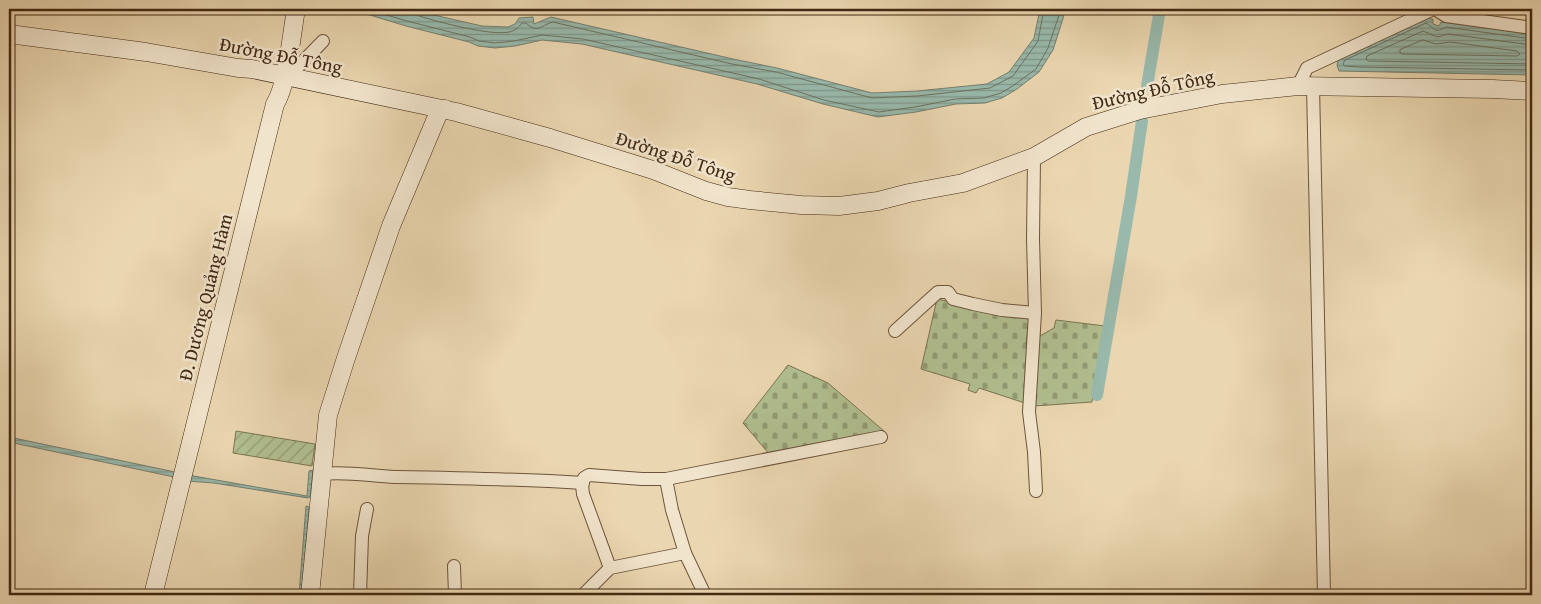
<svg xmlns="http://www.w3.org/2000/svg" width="1541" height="604" font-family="'Gentium Book Plus',serif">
<defs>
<pattern id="cemetery-stones" width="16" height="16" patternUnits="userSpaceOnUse" patternTransform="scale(1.25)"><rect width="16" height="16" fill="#b1bf90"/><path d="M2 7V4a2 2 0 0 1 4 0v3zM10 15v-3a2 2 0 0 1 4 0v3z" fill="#929b74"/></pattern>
<pattern id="garden-furrows" width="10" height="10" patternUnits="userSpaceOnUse" patternTransform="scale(1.25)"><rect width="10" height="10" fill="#b1bf90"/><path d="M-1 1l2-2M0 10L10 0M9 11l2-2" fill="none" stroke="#929b74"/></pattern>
<pattern id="water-rules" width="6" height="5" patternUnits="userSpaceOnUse" patternTransform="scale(1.25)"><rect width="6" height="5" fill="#98b9ac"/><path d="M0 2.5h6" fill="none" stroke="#7e968b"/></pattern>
</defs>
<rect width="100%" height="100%" fill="#ead6b0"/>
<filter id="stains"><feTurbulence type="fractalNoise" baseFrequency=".004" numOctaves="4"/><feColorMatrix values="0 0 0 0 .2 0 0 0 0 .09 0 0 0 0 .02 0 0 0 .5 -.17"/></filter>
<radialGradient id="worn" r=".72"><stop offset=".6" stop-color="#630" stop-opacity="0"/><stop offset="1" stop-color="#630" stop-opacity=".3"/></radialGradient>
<g fill="url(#cemetery-stones)" stroke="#7a7452">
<polygon points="937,299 1029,319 1026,344 1054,328 1056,320 1105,326 1092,402 1034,406 979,388 976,393 968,390 970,384 921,369"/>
<polygon points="788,365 828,383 884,431 776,462 743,423"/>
</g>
<polygon fill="url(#garden-furrows)" stroke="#7a7452" points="236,431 315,444 312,466 233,453"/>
<g fill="url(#water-rules)" stroke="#767f6f">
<polygon points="350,9 414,9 434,15 482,26 508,27 515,24 519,18 533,17 534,24 551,17 733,59 777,68 872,93 917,91 987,84 1009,72 1034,38 1040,9 1066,9 1053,50 1039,72 1017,89 1002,98 985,103 956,104 916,112 878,117 823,104 757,84 582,44 542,40 515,46 495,48 478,46 469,42 406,26"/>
<polygon points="1425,18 1433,19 1433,24 1439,26 1441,22 1532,34 1532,75 1339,71 1337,65 1339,57"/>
<polygon points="9,437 175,472 174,477 9,442"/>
<polygon points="313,470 310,497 308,498 214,483 187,481 188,475 307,496 309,471"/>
<polygon points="306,506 309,507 302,595 299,595"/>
</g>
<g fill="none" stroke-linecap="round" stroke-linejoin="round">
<g stroke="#6d7160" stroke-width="1">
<polyline points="366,9 407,21 470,37 479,41 495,43 514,41 542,35 583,39 759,79 824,100 879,112 915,107 955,99 984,98 1001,93 1014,85 1036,69 1048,48 1061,9"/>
<path d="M415,9L416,13L419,16C439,22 490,36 509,32C515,31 519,27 522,23H526C538,34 539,26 553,22L732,64L776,72L872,98L917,96L990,88L1013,76L1038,41L1044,9"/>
<path d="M1532,39L1446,27C1435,34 1434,28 1426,23L1345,60L1343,64L1345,66L1359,67L1532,70"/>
<polygon points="1423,40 1436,44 1450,42 1517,51 1520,54 1517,56 1402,54 1400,53 1400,50"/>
<polyline points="1532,45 1448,34 1437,37 1423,31 1367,56 1366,59 1368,61 1532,64"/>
</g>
<g stroke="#98b9ac" stroke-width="12">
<polyline points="1147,86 1160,9"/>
<polyline points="1097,395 1131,196 1142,121"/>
</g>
<defs>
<g id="street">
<polyline points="1435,9 1446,16 1532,28"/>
<polyline points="288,77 323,41"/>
<polyline points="1298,86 1307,68 1429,11 1431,9"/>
<polyline points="1313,86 1324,595"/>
<polyline points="1034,157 1033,239 1035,313 1029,412 1034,452 1036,491"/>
<polyline points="895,331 938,292 948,292 953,299 973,304 1002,310 1035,313"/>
<path d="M322,474C346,471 370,476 395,477C457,478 520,479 583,483"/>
<polyline points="666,479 672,510 685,553"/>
<polyline points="454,566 455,595"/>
<polyline points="610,568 583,494 582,485 584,478 589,475 642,479 666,479 881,437"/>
<polyline points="360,595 362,536 367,509"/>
<polyline points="583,595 610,568 685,553 705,595"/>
</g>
<g id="secondary">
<polyline points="9,34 146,52 238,68 252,69 456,112 550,138 653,170 706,191 728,197 750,200 801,205 839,206 878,201 909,193 963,183 1034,157 1086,127 1140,110 1222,94 1298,86 1493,89 1532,91"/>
<path d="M153,595L275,104C287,86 292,32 296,9"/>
<polyline points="310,595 328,415 346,358 391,226 438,114 445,109"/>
</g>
</defs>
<use href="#street" stroke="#6c543a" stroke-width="14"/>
<use href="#secondary" stroke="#422913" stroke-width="19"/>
<use href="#street" stroke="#f1e4cc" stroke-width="12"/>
<use href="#secondary" stroke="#f1e4cc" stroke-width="18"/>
</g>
<g text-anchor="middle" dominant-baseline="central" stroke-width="5" stroke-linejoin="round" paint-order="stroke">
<g font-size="19" fill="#422913" stroke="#f1e4cc">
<text transform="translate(281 55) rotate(11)">Đường Đỗ Tông</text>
<text transform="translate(1153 89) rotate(-13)">Đường Đỗ Tông</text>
<text transform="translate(676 156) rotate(18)">Đường Đỗ Tông</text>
<text transform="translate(205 297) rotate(-76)">Đ. Dương Quảng Hàm</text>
</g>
</g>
<rect width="1541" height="604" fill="none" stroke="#ead6b0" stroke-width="30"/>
<rect x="10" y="10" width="1521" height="584" fill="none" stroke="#422913" stroke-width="2.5"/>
<rect x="15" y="15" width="1511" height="574" fill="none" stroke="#422913"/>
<rect width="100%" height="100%" filter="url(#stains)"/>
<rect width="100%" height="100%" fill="url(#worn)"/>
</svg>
